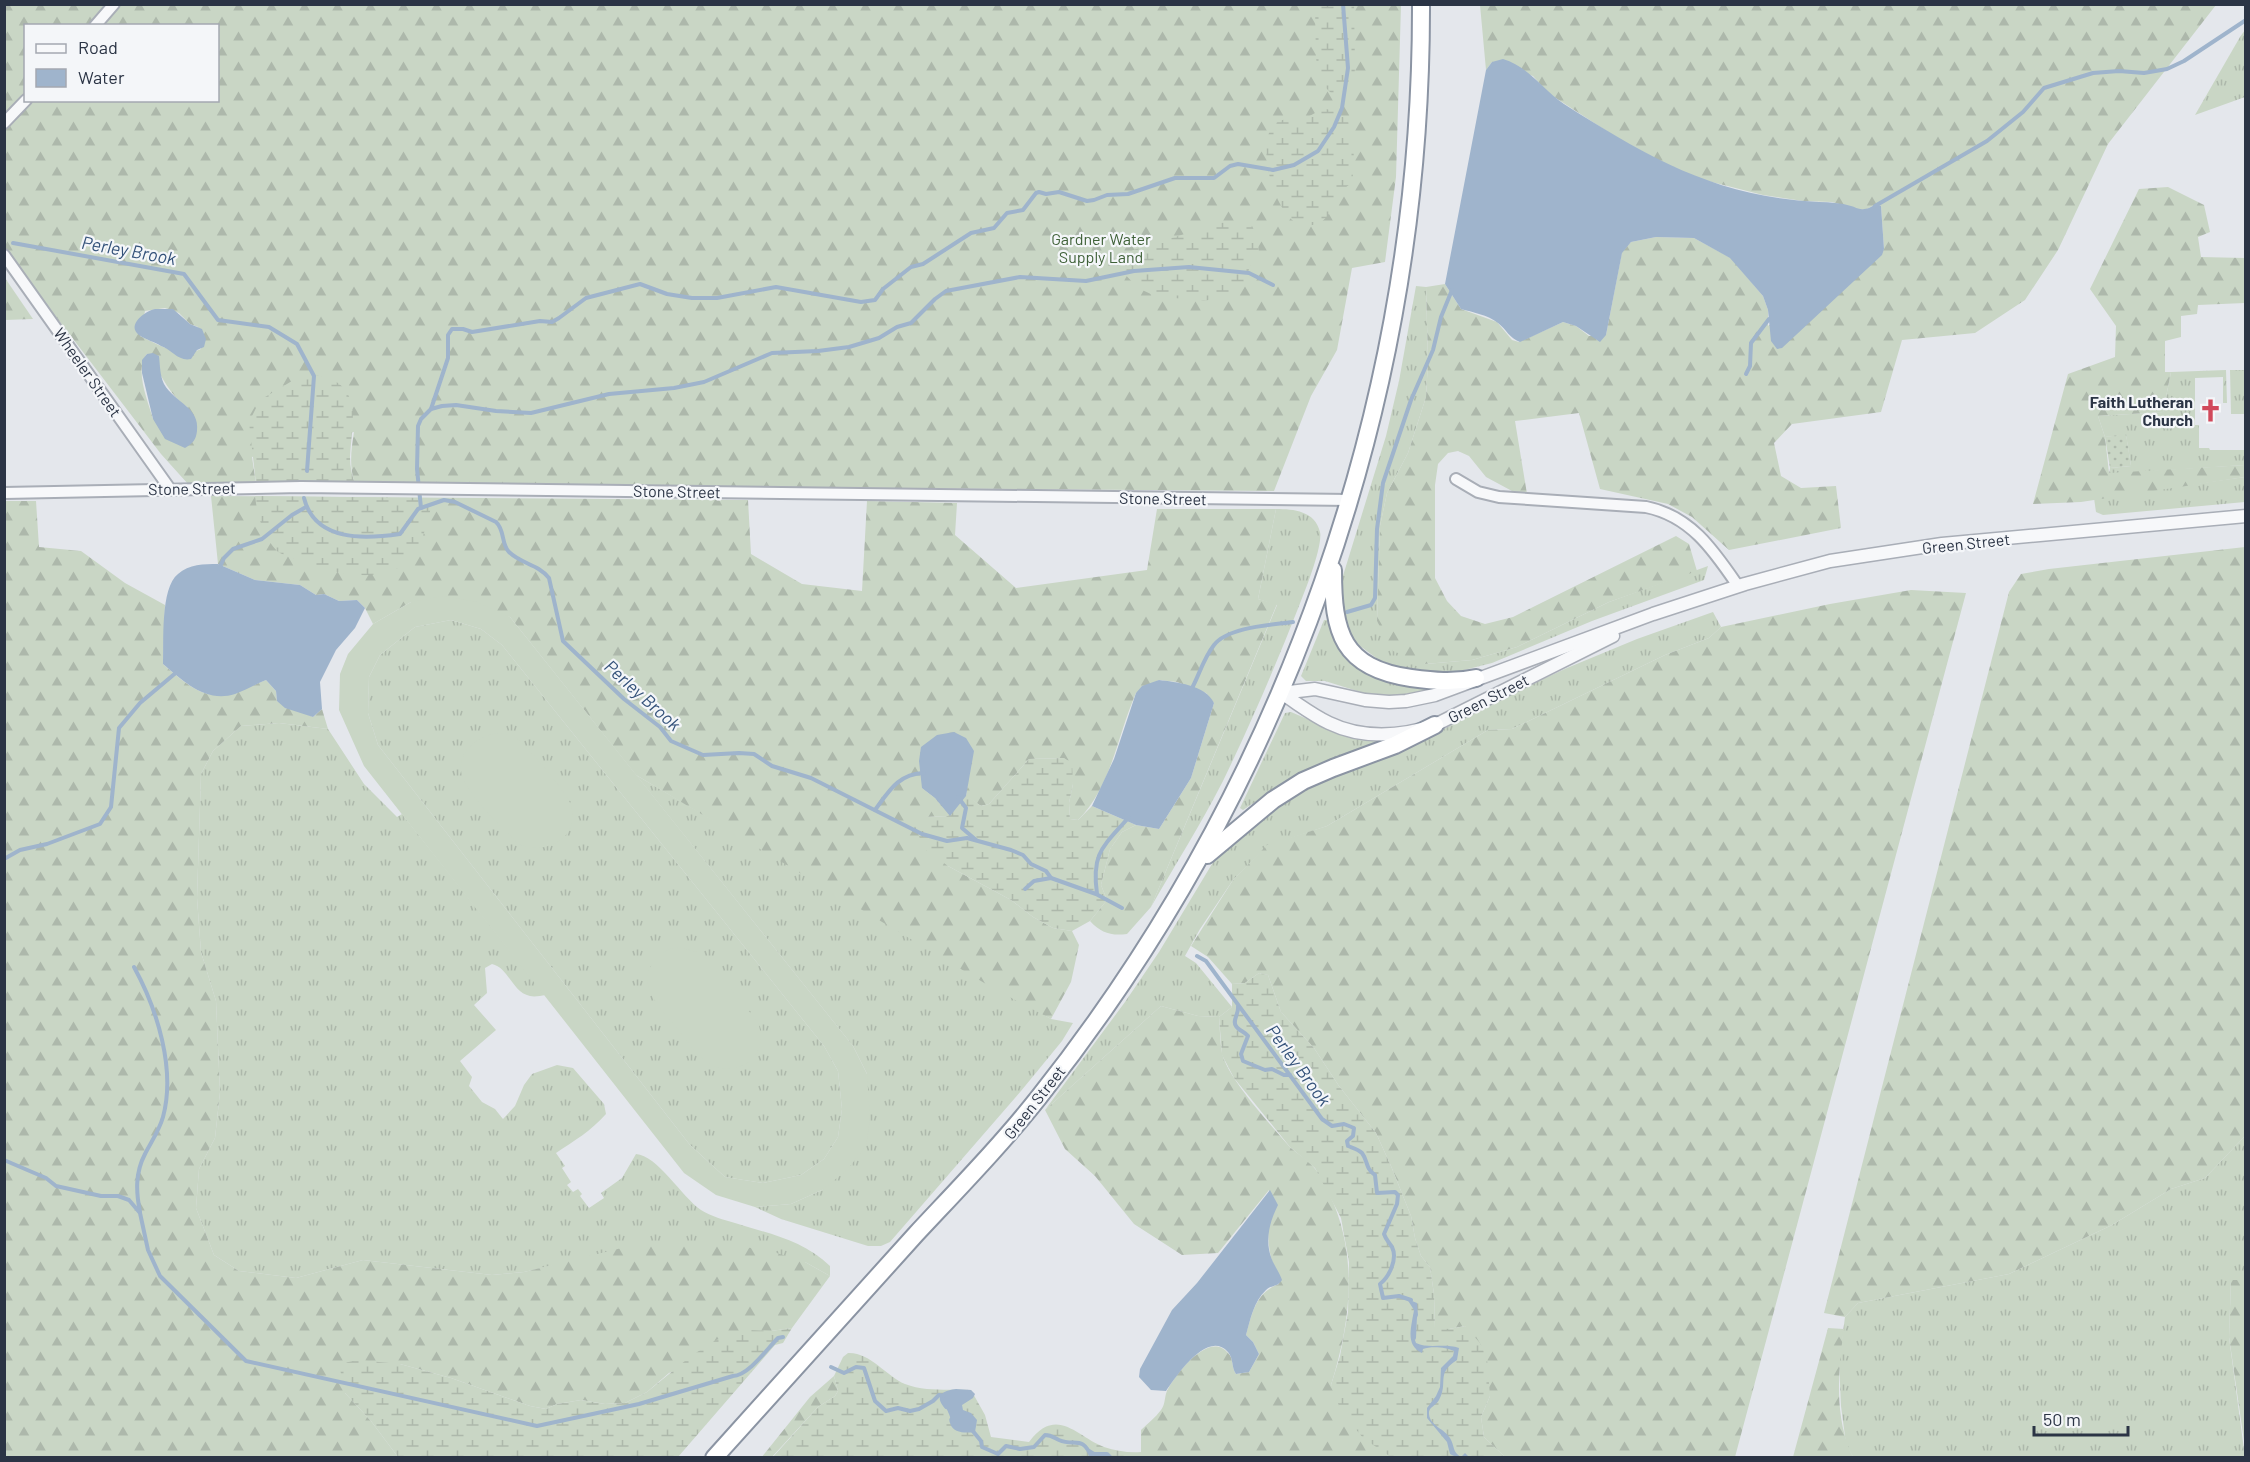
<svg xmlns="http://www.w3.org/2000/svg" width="2250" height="1462" font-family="Barlow,sans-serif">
<defs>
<pattern id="grass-tufts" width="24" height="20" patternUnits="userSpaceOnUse" patternTransform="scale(1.5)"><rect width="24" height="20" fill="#c9d6c5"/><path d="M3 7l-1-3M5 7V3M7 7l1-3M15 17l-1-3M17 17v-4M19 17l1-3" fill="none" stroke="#adb8ab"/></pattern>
<pattern id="forest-firs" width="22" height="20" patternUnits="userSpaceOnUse" patternTransform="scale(1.5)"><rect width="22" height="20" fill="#c9d6c5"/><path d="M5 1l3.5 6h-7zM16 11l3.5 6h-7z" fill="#adb8ab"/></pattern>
<pattern id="wetland-marsh" width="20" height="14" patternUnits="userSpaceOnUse" patternTransform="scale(1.5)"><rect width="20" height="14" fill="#c9d6c5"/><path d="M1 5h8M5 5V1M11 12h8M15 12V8" fill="none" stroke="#adb8ab"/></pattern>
<pattern id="garden-dots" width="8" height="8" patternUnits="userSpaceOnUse" patternTransform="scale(1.5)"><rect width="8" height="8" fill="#c9d6c5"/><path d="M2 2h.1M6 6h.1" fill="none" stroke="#adb8ab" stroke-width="1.8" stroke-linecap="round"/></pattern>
</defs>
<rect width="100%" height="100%" fill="#e4e7ec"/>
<g fill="url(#grass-tufts)">
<polygon points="2245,30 2245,97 2195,115 2240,37"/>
<polygon points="1416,286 1426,287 1428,361 1426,397 1408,453 1387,493 1380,526 1377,621 1425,664 1472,660 1517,647 1609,602 1708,566 1704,580 1592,621 1492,663 1452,673 1427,672 1396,666 1379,660 1360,646 1347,631 1338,592 1386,436 1399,381"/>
<polygon points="2226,370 2227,403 2223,403 2223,377 2195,378 2195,425 2199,425 2199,448 2209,448 2210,450 2245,450 2245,465 2109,474 2110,468 2131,466 2126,435 2105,437 2098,416 2163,412 2171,372"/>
<polygon points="2230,370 2245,370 2245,414 2231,414"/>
<polygon points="2245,477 2245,502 2103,515 2096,512 2094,498"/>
<path d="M1276,509C1294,509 1315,511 1320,532C1323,546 1305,591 1299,606C1276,665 1251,723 1223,781C1201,824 1175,865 1151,907L1277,605L1258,599Z"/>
<polygon points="1713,612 1721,627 1709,638 1665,655 1512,729 1488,730 1327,826 1267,846 1233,880 1200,929 1185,956 1196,963 1232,1007 1219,1017 1198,1016 1161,1006 1045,1110 1125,1002 1159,952 1212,864 1225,848 1298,789 1418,743 1496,701 1567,668 1637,639"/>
<polygon points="451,620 481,629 502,645 824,1046 838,1071 842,1109 838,1137 824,1159 801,1175 763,1183 725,1177 690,1145 378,745 368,713 369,677 380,655 415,627"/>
<polygon points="1324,620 1329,620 1341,648 1425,687 1424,692 1385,696 1370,695 1325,681 1306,681 1301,676"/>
<polygon points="1291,712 1340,733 1377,740 1377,744 1291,778 1243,810 1240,808 1285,713"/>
<path d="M279,723L328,729L364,784L397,817L402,814L545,995C541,996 534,997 530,996C512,992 509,968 492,964L485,968L487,993L474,1005L496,1030L460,1061L472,1077L469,1086L482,1102L495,1109L503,1119L515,1106L524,1085L532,1074L557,1065L573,1068L604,1104L606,1114C591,1131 574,1141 556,1153L565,1166L562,1168L571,1182L567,1185L573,1192L578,1189L582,1194L580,1196L589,1208L604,1198L601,1193L622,1178L636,1154C657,1155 682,1197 701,1210C711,1216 724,1220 735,1223C770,1234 803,1240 830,1266V1276L805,1262L555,1265L524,1272L492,1275L363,1260L296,1278L239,1271L214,1255L196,1208L199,1169L215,1138L220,1092L216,1001L201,952L197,898L201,774L213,751L241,726Z"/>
<polygon points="636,775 1051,1019 1073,1023 1062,1041 1021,1091 890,1242 881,1246 868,1246 781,1219 755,1207 791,1204 822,1190 867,1074 853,1046"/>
<polygon points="2245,1136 2245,1280 2231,1280 2229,1337 2245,1457 1853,1457 1846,1444 1841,1406 1839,1362 1845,1317 1858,1303 2009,1274 2112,1225 2171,1189 2205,1178"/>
</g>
<g fill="url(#forest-firs)" fill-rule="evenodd">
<path d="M4,5H1401L1396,177L1385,262L1352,268L1337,350L1311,396L1274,491L355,484C349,466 351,451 354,432L252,457L256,484H188L161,454L5,250ZM26,26H218V100H26ZM165,308L179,313L190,324L198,327L201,349C180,359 160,345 140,336L145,311ZM147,354C161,372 167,393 187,407L153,419C148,401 134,370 147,354Z"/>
<polygon points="1480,5 2216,5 2108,144 2058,250 2025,300 1975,333 1902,340 1881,412 1792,424 1774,443 1781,476 1801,488 1836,486 1841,528 1729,550 1692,517 1668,504 1600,489 1579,413 1515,421 1527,494 1512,491 1486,477 1469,456 1458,451 1448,453 1438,464 1435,485 1435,578 1447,601 1461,616 1485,624 1513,617 1676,536 1689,544 1697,571 1609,602 1517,647 1472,660 1425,664 1393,651 1377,621 1380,526 1387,493 1408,453 1426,397 1428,361 1426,287 1445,284 1461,309 1497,322 1512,340 1519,342 1563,322 1576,326 1589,336 1606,335 1622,252 1631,242 1656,237 1694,238 1731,258 1763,296 1768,310 1768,326 1884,249 1881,206 1876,204 1867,209 1861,210 1832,202 1803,201 1763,195 1696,178 1658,160 1619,139 1548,93 1533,76 1492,62 1486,70"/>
<polygon points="2168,187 2204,205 2210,232 2198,237 2201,257 2245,258 2245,303 2198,305 2197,314 2181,316 2181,337 2165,341 2165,372 2171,372 2163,412 2098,416 2105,437 2109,473 2245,465 2245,477 2081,502 2033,504 2068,374 2115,357 2116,326 2090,289 2139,189"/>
<polygon points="4,278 5,278 33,319 5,320"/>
<path d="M211,496L748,500L751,554L802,584L862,591L867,501L957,503L955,535L1016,588L1147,570L1157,509H1276L1258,599L1277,604L1151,907L1127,934C1111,936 1101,933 1090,921L1107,900L1101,885L1110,849L1122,832L1136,825L1159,829L1191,778L1214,703L1206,693L1177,682L1159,680L1136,693C1117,736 1112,786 1078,820L1070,819L1069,803L1073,784L1064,758L1029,759L989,804L981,806L966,796L973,751L922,788L935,798L950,816L926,817L948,866L1011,900L1033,917L1053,928L1072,931L1079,945L1071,982L1051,1019L991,987L636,775L510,617L411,602L373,624L365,608L357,600L339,601L324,594L316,595L300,585L255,580L218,564Z"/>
<path d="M4,501H36L39,547L81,551L125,583L165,605L163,664C206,702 214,702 266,680L276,691L277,701L313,717L322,709L328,729L279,723L241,726L213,751L201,774L197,898L201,952L216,1001L220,1092L215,1138L199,1169L196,1208L214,1255L239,1271L296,1278L363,1260L492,1275L524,1272L638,1244L684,1242L764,1249L805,1262L830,1276L792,1328L771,1331L669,1373L647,1392L625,1403L605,1404L581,1400L557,1404L546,1409L530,1406L451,1378L400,1364L345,1393L371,1421L398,1457H5Z"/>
<polygon points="2245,547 2245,1136 2205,1178 2171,1189 2112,1225 2009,1274 1858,1303 1845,1317 1824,1313 2009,592 2021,574 2049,569"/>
<polygon points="1911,590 1966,593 1735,1457 1505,1457 1484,1437 1481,1417 1490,1396 1465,1326 1449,1329 1435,1329 1434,1294 1430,1267 1421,1256 1415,1238 1411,1216 1391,1166 1376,1133 1339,1086 1314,1048 1281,1012 1268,975 1259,973 1245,983 1232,984 1208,957 1191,946 1233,880 1267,845 1327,826 1488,730 1512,729 1665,655 1709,638 1721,627 1830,604"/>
<path d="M1161,1006L1198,1016L1219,1017C1220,1029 1220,1042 1222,1053C1228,1079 1271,1125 1289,1146C1297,1154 1309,1160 1316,1170C1360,1238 1354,1311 1331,1385L1391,1457H1141V1430C1147,1424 1155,1418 1161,1410C1166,1404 1164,1395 1168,1389C1176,1374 1209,1330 1228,1353C1234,1359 1231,1367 1236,1374L1249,1372L1259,1354L1253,1342L1246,1335C1252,1313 1256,1292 1279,1284C1281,1273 1274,1268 1271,1258C1266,1236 1269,1212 1269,1190L1218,1253L1182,1255L1134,1224L1095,1176L1065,1149L1045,1110Z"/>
<polygon points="2231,1280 2245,1280 2245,1448 2229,1337"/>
<path d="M1828,1328L1844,1329C1838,1369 1834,1419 1853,1457H1793Z"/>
<polygon points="834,1376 838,1391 835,1396 818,1407 772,1457 761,1458 810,1397"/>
</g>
<g fill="url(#wetland-marsh)">
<polygon points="1315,5 1354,5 1355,68 1353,88 1347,95 1333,95 1320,82 1316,58"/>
<path d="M1323,108L1333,111L1348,120C1353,141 1357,163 1351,184C1329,195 1336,218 1316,224C1311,226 1303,227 1298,224C1274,212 1257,149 1272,127C1281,115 1296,121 1307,117C1312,115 1318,111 1323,108Z"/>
<polygon points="1241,222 1252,226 1257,236 1259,252 1252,259 1243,289 1232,294 1204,301 1155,296 1138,288 1119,268 1122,259 1133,250 1220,223"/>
<path d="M302,375C309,376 319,375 325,377C364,389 351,427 350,457C350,467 352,475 355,484H256L249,422L260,400Z"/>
<path d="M255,496L425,498L431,507C426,528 421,551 404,564C376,586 323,571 293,558C288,556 280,554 277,551C263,537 257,514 255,496Z"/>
<path d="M954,732C983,746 970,769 966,795L981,806L989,804L1029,759L1064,758L1072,763L1073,784L1069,803L1070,819L1078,820L1092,806L1136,825L1122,832L1110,849L1101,885L1107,900L1090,921L1072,931L1053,928L1033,917L1011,900L948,866L923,848L915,824L926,817L949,816L935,798L922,788L919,761L921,747L937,735Z"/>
<polygon points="1259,973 1268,975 1281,1012 1314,1048 1339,1086 1376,1133 1391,1166 1411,1216 1415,1238 1421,1256 1430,1267 1434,1294 1435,1328 1449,1329 1465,1326 1480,1343 1487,1358 1490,1396 1481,1417 1484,1437 1505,1457 1391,1457 1363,1438 1341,1411 1331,1385 1340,1356 1348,1312 1349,1262 1341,1218 1315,1168 1290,1147 1234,1078 1222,1055 1219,1017 1232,1007 1232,984 1245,983"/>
<polygon points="792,1328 783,1343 775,1345 678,1457 398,1457 371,1421 345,1393 339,1364 358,1360 400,1364 451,1378 530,1406 546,1409 557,1404 581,1400 605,1404 625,1403 647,1392 691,1356 716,1340 748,1330 771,1331"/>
<path d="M848,1353C870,1352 886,1376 905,1384C926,1392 950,1389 971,1390L985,1415L991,1437L1029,1442C1057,1405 1077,1437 1104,1447C1116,1451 1129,1453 1141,1452V1457L772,1458L818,1407L835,1396L838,1391L834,1376L843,1357Z"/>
</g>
<polygon fill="url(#garden-dots)" points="2126,434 2131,466 2110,468 2105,437"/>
<g fill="#c9d6c5" fill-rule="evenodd">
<path d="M443,596L477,602L510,617L853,1046L867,1074L870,1118L866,1146L847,1170L822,1190L791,1204L755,1207L716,1195L684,1173L364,766L339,710L340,674L348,654L373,624L411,602ZM451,620L481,629L502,645L824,1046L838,1071L842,1109L838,1137L824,1159L801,1175L763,1183L725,1177L690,1145L378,745L368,713L369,677L380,655L415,627Z"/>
<path d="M497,733C503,734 510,734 515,737C526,744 567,793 571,805C581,838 545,856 519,844C505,832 469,795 463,779C454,754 475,737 497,733Z"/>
<path d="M678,947L697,952L705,958L758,1022C762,1034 762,1047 754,1057C750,1062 744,1065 738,1067C709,1077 692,1047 677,1028C662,1010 634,984 655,960C662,952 668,949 678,947Z"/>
</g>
<g fill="#9fb4cc">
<path d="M1503,59C1529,67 1542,89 1564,104C1649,158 1716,197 1819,202C1830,202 1841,203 1851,206C1855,207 1859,210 1864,209C1869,209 1872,206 1876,204L1881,206L1884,249L1882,255L1782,348L1777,349L1771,341L1768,310L1763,296L1730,258L1694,238L1656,237L1631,242L1622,253L1606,335L1600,342L1576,326L1563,322L1520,342C1509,338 1507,330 1498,323C1488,315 1472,312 1461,309L1445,284L1486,70L1492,62Z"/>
<path d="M155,309H173L190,324L202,329L206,339L204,347L197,350L191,359C179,362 172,350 161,346C155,342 146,340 139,335C126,325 145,311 155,309Z"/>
<path d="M153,353L159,356C160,365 160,376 164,384C175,403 200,407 197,431C196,440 193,443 185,448L165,439L153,419L142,373V360L147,354Z"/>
<path d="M218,564L255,580L300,585L316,595L324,594L339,601L357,600L365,608L355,628L336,650L320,682L322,709L313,717L285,708L277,701L276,691L266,680C256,684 246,690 235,694C206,703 184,682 163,664C164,643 160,588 178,574C189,564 204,564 218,564Z"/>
<path d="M1159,680C1175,682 1206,685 1214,703L1191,778L1159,829L1136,825L1092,806L1114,759L1136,693L1142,686Z"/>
<polygon points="954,732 966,738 974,751 966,796 950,816 935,798 922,788 919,761 921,747 937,735"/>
<path d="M1270,1190L1278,1205C1269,1223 1264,1243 1273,1262C1276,1268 1280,1274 1282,1280C1278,1287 1271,1285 1266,1290C1254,1301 1250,1320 1246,1335L1253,1342L1259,1354L1249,1372L1236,1374C1231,1367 1234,1359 1228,1352C1207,1329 1176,1377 1166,1391L1151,1390L1139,1377L1140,1369L1172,1310L1197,1283Z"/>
<path d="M1407,1299L1417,1303L1418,1315C1414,1324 1412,1333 1416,1343C1428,1349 1445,1343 1459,1348L1457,1360C1435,1374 1449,1382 1439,1400C1436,1406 1428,1407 1429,1414C1430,1426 1445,1429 1450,1438C1455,1446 1452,1452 1461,1457L1465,1453L1469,1457H1456L1450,1454L1447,1442L1427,1418V1408L1436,1396L1440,1387L1441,1368L1453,1356L1454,1351C1446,1347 1431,1346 1423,1349L1422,1353C1404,1345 1412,1325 1414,1310Z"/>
<path d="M956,1389L971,1390L975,1394L973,1398L962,1405L963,1410L971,1413L977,1420L975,1432C967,1433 953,1434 950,1423C948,1415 952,1422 949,1414C946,1406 947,1412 943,1406C934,1394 946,1390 956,1389Z"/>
</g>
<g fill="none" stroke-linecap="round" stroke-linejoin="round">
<g stroke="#9fb4cc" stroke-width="4">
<polyline points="1875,206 1987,141 2023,112 2044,88 2093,73 2119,71 2144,73 2167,69 2184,61 2246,20"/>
<polyline points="13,243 184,274 218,320 269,327 297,344 314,376 307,471"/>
<polyline points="1746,374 1750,366 1751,343 1769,319"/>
<polyline points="431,409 448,358 448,335 452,329 463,329 472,332 540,321 552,322 559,318 586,298 640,284 667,294 692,298 717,298 776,287 861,302 875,300 883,289 911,267 923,264 971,233 994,228 1007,213 1023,210 1036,193 1039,192 1046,194 1059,192 1087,201 1094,200 1107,195 1128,194 1175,178 1214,178 1230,166 1238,164 1273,170 1294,165 1318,151 1334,127 1342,108 1348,68 1343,4"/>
<path d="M304,498C315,542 365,539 400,534L418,509L444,500L455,502L496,522C505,530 501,544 509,552C521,564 538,564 549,578L563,641L624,699L660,727L671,741L703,755L739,753L754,754L772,766L811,778L922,834L947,841L967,838L1011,850L1023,855L1031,864L1046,871L1051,878L1096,894L1122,908"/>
<polyline points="421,508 417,469 418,426 421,419 431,409 442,406 456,405 496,411 531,413 609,394 674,388 704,382 772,353 818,351 849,347 879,338 897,327 911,323 935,299 946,291 1020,277 1086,281 1134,271 1189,267 1249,273 1273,285"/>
<polyline points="219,569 224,558 233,549 262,539 292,515 306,507"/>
<polyline points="1347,612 1371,605 1375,598 1377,529 1383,483 1411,400 1433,350 1441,317 1452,290"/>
<path d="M1191,690C1199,676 1203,659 1214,645C1228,627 1271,625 1293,622"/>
<polyline points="958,797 966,808 962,828 976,840"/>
<path d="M875,810C889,791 898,774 924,773"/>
<polyline points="4,859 20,850 47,844 100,824 111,807 119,728 140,703 178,671"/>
<polyline points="1025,889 1034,881 1051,878"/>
<path d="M1097,894C1091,852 1104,846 1129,817"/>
<path d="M1197,956L1206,961L1322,1119L1332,1126L1344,1124L1354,1128L1353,1136L1347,1141L1348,1146C1353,1148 1358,1149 1362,1153C1368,1161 1365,1168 1375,1175L1377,1193L1395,1192L1398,1195L1397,1204L1384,1234C1386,1240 1389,1242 1392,1247C1398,1259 1389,1277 1380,1284L1383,1298L1399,1296L1411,1300"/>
<path d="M134,967C157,1009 176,1069 163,1117C159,1131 151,1142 145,1154C135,1173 136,1192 140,1212"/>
<path d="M1238,1007C1239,1013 1232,1021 1236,1026C1238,1030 1245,1032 1248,1036L1241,1054L1243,1061L1265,1070L1272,1069L1284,1075H1290"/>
<path d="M4,1160L46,1178L56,1186L101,1196H118L129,1200L140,1213L148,1250L160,1276L246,1361L537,1426L639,1404L733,1376C748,1376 767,1349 778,1338L783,1337"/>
<polyline points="1414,1338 1415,1316"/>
<polyline points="831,1367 844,1373 856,1367 864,1368 875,1401 886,1411 898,1408 910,1411 919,1409 933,1401 939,1395 944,1396"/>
<path d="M972,1430L981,1441L982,1447L998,1454L1006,1446L1020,1449L1034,1447L1045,1435C1051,1435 1053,1437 1059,1440C1075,1447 1082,1434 1092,1458"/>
<polyline points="1089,1451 1094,1454 1107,1454 1111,1458"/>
</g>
<defs>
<g id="minor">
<polyline points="95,26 114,4"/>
<polyline points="4,123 26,100"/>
<polyline points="4,255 170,489"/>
<path d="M1456,479L1478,492L1499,497L1646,507C1691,516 1714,551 1738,586"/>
<polyline points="4,493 301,487 1350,500"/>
</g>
<g id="tertiary">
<polyline points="1281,693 1315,689 1365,700 1389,702 1406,701 1435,695 1653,614 1745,584 1830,561 1942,544 2246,516"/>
<path d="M1281,693C1297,703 1312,715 1329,723C1362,739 1401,737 1435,725L1613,636"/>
</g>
<g id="trunk">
<path d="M1333,570C1333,633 1342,668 1411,678C1434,681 1453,683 1476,678"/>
<polyline points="1207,855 1273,800 1303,781 1333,768 1395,745 1435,725"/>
<path d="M714,1458C782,1383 849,1308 916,1234C958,1189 1001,1145 1039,1097C1285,787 1422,400 1421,4"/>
</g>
</defs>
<use href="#minor" stroke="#a9aeb7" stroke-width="14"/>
<use href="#tertiary" stroke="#a9aeb7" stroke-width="15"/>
<use href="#trunk" stroke="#8b94a3" stroke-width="20"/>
<use href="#minor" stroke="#f7f8fa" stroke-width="10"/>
<use href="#tertiary" stroke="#f7f8fa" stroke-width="12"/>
<use href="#trunk" stroke="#fff" stroke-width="16"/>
</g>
<defs>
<symbol id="church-bare" viewBox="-9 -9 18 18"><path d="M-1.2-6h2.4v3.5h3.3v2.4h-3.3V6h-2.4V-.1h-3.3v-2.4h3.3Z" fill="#d1495b" stroke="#f4f6f9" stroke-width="2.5" paint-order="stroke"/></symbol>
</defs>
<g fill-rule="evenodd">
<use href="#church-bare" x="2194" y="394" width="33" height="33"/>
</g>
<g text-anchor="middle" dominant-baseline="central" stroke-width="4.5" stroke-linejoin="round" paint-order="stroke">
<g font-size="16" fill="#3f6138" stroke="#f4f6f9">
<text x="1101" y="238">Gardner Water<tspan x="1101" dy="18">Supply Land</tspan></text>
</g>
<g font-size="16" fill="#2b3445" stroke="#f4f6f9">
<text transform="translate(88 372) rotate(55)">Wheeler Street</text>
<text transform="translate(192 488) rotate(-1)">Stone Street</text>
<text transform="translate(677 491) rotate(1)">Stone Street</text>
<text transform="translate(1163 498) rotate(1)">Stone Street</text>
<text transform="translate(1966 543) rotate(-6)">Green Street</text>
<text transform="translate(1488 698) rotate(-27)">Green Street</text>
<text transform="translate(1034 1102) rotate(-52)">Green Street</text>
</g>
<g font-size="16" font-weight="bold" fill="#2b3445" stroke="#f4f6f9" text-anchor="end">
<text x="2193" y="401">Faith Lutheran<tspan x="2193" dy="18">Church</tspan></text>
</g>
<g font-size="18" font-style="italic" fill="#34527a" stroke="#f4f6f9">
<text transform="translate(129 250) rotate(10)">Perley Brook</text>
<text transform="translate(643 695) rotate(42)">Perley Brook</text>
<text transform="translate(1299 1065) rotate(54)">Perley Brook</text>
</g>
</g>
<rect width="2250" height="1462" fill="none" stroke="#2b3445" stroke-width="12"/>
<rect x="24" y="24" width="195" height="78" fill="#f4f6f9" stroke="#a4a8b1" stroke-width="1.5"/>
<rect x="36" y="44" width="30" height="9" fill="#f7f8fa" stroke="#a4a8b1" stroke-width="1.5"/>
<text x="78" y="54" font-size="18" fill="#2b3445">Road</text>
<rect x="36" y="69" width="30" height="18" fill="#9fb4cc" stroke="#a4a8b1" stroke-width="1.5"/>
<text x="78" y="84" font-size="18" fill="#2b3445">Water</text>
<path d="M2034 1426v9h94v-9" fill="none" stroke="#2b3445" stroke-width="3"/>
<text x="2043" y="1426" font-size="18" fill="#2b3445" stroke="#f4f6f9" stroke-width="4.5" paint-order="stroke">50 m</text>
</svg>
